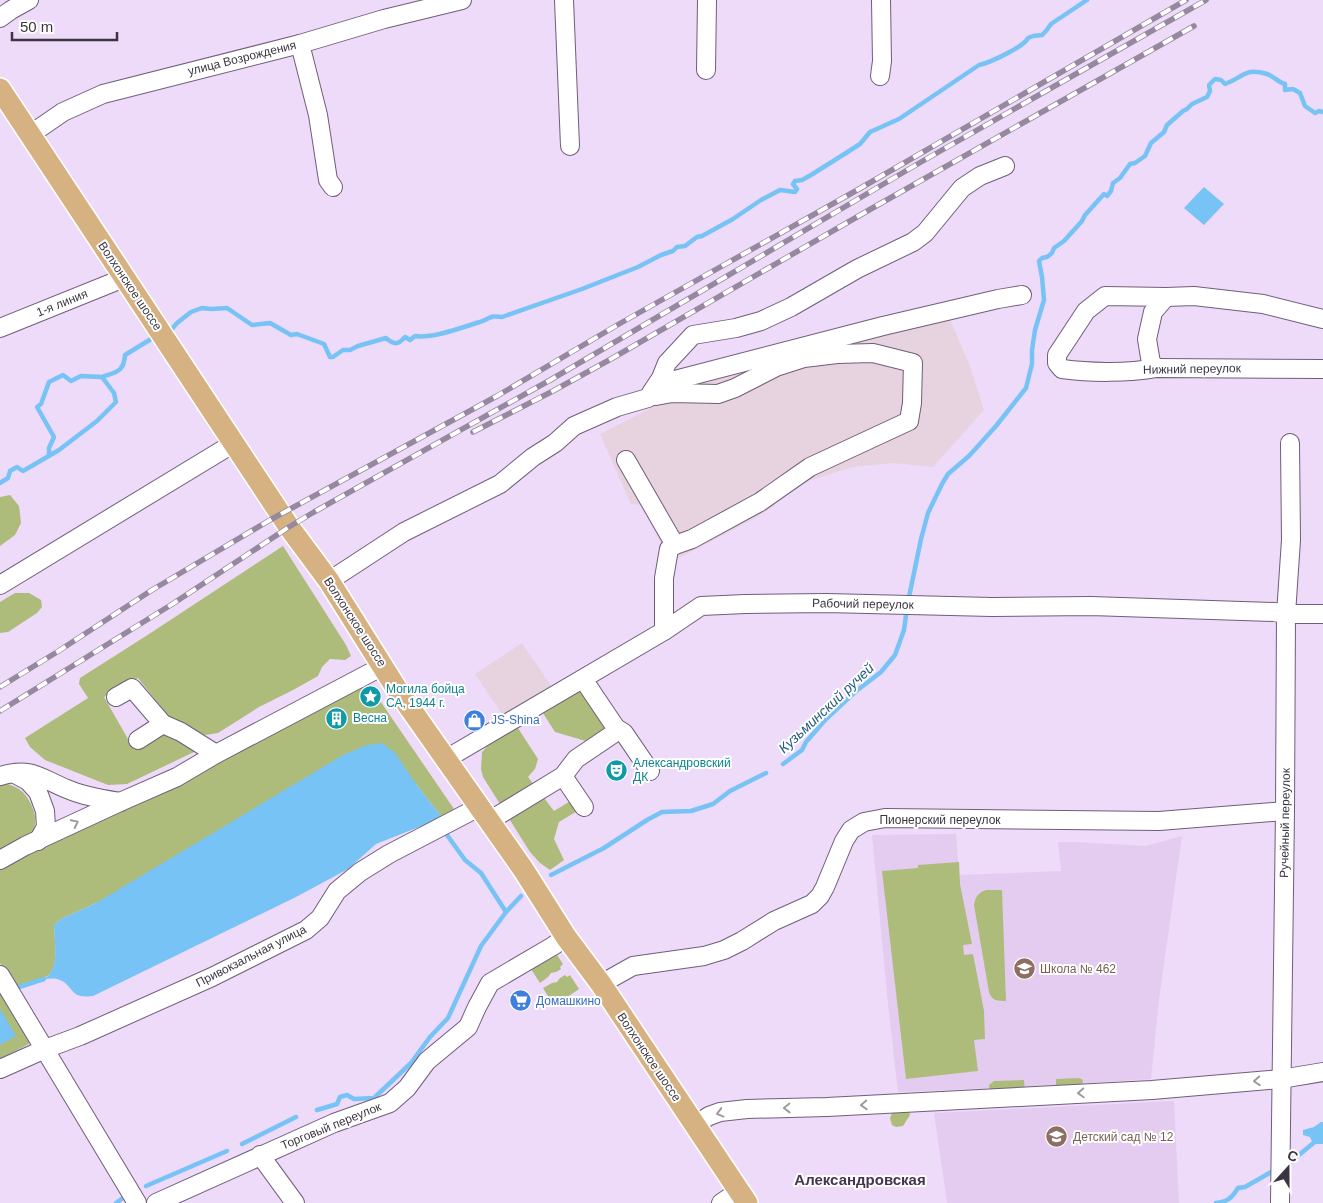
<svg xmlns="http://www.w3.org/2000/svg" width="1323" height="1203" font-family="Arial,sans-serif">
<rect width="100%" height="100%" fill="#eedaf9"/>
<g fill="#e4ccf0">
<polygon points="956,834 959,875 1061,871 1058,842 1077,842 1145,846 1182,836 1159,999 1151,1079 1041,1086 898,1092 888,1004 872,835"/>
<polygon points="1174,1101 1179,1203 947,1203 934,1113"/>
</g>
<g fill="#e7d2e0">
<polygon points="949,317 969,364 984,410 933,467 893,463 853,467 811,480 773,497 775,506 746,523 679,558 675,549 664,549 641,505 631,504 600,434 665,401 675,386"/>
<polygon points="522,643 552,687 504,717 475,674"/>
</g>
<g fill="#aebc7b">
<polygon points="10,495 19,506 21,523 15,535 0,546 0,497"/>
<polygon points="283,546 346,645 351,656 345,660 330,659 322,667 318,676 295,689 259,707 218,733 205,735 193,730 170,718 138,678 104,697 132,746 167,730 196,751 127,784 108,785 45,760 30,747 25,738 88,698 79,684 80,678 146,636"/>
<polygon points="15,593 29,593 41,600 42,607 37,613 8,632 0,633 0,602"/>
<path d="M359,687L367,688L374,692L454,809L441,816L416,784L96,903L61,919L54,925C54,941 61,967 46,977C38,983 25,985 16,988L0,963V868L171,787Z"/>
<polygon points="578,688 585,690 610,728 589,742 555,732 541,710"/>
<polygon points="516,725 538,759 535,769 528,777 554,811 572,800 579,810 559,822 554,839 564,860 550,870 540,863 530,852 483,777 481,769 482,752 493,740"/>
<path d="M8,784C12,786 16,787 19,789C30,797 40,818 33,831C28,840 9,848 0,853V785Z"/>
<polygon points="959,862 960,884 972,944 963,945 964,955 973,954 984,1011 985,1039 974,1040 978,1071 906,1079 882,871 918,868 918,865"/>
<path d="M986,890H1002L1006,1001C997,1001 992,1001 989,992L974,905C975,897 979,892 986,890Z"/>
<polygon points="555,952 563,964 560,967 561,969 556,972 551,973 548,977 540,983 529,966"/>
<polygon points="565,975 567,977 570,975 579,989 554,1006 543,988 552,983 557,982 560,978"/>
<polygon points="0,985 32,1041 27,1045 0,1059"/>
<polygon points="1079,1078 1083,1080 1082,1086 1056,1089 1056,1079"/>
<polygon points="1024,1080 1025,1091 990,1091 989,1085 994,1081"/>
<polygon points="909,1109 910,1115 903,1126 896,1127 892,1125 890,1118 893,1110"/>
</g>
<g fill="#77c3f6">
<polygon points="1204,187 1224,204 1204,225 1184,208"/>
<path d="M382,743L395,753L416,784L441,816L439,819L376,844L348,869L296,897L93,996C67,999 76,985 57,979C53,978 48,979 44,979C46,977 49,976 50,973C59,961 54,939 54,925L61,919L96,903L343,755L367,745Z"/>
<polygon points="0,1009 16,1036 0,1045"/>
<polygon points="1321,1122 1323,1122 1323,1144 1313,1144 1310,1137 1303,1135 1303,1130 1314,1127"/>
</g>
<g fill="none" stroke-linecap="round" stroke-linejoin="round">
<g stroke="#77c3f6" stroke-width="4.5">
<path d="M166,332L172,329L177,323L191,312L202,308L211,309L227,308L252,325L270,323L291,335L297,334L324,344L330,357H333L343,350H350L358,346L386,338C394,345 398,345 405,337L410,340L415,336C432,339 463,327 480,322C491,318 490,315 502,317L582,289L638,267L661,255L673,251L677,247L685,246L697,237L702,236L733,219L761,200L780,190L795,192L797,189L793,184L795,181L802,180L811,175L846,153L860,144L870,132L899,119L979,65C989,63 1024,47 1028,38L1033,36L1042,35L1046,31L1051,24L1087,0"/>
<polyline points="49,456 49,448 54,437 37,407 41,404 49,382 63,375 71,381 81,376 102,377"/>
<path d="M0,483L8,478L10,471L17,467L23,471L59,450L97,421L116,402L114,393L102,377C116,372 124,372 125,355L156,336"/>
<path d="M909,597L921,539L928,513L942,484L948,474L969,456L996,426L1026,388L1032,364V350L1035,330L1044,300L1042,277L1039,261L1042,258L1047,257L1052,253L1054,248L1064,241L1082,221L1085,215L1104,194L1107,196L1111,191L1113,183L1120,178L1130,164L1135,163L1145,156L1151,143L1164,132L1167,125L1183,111L1187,109L1192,104L1207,97L1210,91L1209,85L1215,79L1221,80L1225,84C1244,77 1245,67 1267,74C1273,76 1278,82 1285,84V90L1293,89L1300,93L1305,106L1315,113L1319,111L1323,112"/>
<polyline points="783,764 802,750 806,742 826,719 855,692 881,672 895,655 904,630 906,615"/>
<polyline points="447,835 465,860 481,873 506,912"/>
<polyline points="551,875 604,848 647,820 662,812 691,811 713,804 730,791 766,773"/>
<polyline points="16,988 44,979"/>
<polyline points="317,1110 337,1104 340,1097 347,1095 354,1099 374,1098 411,1063 430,1037 448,1018 481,946 506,912 521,896"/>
<polyline points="242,1144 296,1117"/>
<polyline points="1287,1165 1323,1135"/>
<polyline points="146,1186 227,1151"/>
<polyline points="116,1203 123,1198"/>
<path d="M1216,1203C1227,1202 1232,1198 1238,1188L1245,1187L1273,1171"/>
</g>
<defs>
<g id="minor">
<polyline points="564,0 570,146"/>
<polyline points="0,18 11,10 29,0"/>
<polyline points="300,44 318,115 328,180 333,187"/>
<polyline points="706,70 707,0"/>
<polyline points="880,76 882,61 881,0"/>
<polyline points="31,134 63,112 103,94 300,44 384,19 462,0"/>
<path d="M1323,319L1263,304L1194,296L1166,297L1105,296L1086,311L1057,355V363L1062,369C1091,373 1128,373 1157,368L1323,369"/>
<polyline points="0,328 124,278"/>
<polyline points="1157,368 1151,363 1147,339 1153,312 1166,297"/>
<polyline points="651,393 661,378 667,363 693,335 736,328 761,321 791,307 857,269 913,242 925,233 962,188 980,176 1005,166"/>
<polyline points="656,396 672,393 718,394 735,388 776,367 804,358 837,354 873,353 913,363 912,403 909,421 810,467 760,502 692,539 675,545 669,549 664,578 664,631"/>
<polyline points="626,460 675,545"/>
<polyline points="329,581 404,532 500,484 533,457 555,443 574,426 617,407 648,398 675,380 883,326 998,299 1022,295"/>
<polyline points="0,585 234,443"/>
<polyline points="116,697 132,688 163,724 181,732 216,754"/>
<polyline points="616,728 624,733 650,771"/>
<polyline points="138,740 163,724"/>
<polyline points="446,759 664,631 701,606 745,604 826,603 992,607 1091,606 1274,612 1286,614 1323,614"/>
<polyline points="15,774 28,781 38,792 45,811 46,827 38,841"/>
<path d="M0,776C32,767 38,777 67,789C83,796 102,799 120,802"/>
<polyline points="563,776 584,807"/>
<polyline points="489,821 563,776 576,759 613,734 616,728 583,679"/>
<polyline points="0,860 25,846 120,802 177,777 216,754 383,666"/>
<polyline points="0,975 137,1203"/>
<polyline points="601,984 633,966 704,956 724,950 742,941 774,921 812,904 820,896 825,887 844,841 851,830 864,822 885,818 1159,821 1285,811"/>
<polyline points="0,1069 45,1049 80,1036 212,977 306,930 320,918 337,891 360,872 389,854 479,807"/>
<polyline points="695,1125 709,1116 720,1112 747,1109 827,1107 1152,1090 1281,1079 1323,1072"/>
<polyline points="260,1155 295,1203"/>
<polyline points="156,1203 334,1123 390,1103 407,1088 427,1061 468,1027 477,1007 490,983 553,946 566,937"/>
<polyline points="721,1203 739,1191"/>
<polyline points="1280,1203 1285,811 1286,614 1291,540 1290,443"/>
</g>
<polyline id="major" points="0,89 289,527 329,581 398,691 523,869 566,937 601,984 747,1203"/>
</defs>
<use href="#minor" stroke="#705e79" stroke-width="20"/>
<use href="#major" stroke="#fff" stroke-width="24"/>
<use href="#minor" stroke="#fff" stroke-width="18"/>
<use href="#major" stroke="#d6b282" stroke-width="21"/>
<defs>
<g id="rail">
<polyline points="473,432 553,391 611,359 869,210 1194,26"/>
<polyline points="0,687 57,652 152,590 270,520 497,396 619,324 859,189 1186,0"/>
<polyline points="0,711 174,603 289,527 314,512 552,379 921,162 1206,0"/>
</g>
</defs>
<use href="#rail" stroke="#96889e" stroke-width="5.5"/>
<use href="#rail" stroke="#fff" stroke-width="4" stroke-dasharray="11" stroke-linecap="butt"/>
</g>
<defs><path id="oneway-chevron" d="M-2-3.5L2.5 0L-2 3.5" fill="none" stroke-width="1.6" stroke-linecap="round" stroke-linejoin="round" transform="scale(1.25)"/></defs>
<g stroke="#9e9aa0">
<use href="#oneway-chevron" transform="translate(75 823) rotate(-26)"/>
<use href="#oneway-chevron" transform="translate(1257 1081) rotate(176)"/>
<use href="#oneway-chevron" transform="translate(1081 1093) rotate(177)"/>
<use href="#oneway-chevron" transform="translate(864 1105) rotate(177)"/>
<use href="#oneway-chevron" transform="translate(787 1108) rotate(179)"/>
<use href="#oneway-chevron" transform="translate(720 1113) rotate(165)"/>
</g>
<defs>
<symbol id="sight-disc" viewBox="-11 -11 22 22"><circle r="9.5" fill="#0f9aa8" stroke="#fff"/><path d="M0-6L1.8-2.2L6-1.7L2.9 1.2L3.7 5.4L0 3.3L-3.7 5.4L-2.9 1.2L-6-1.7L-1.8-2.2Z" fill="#fff"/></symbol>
<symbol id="building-disc" viewBox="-11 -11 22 22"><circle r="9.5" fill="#0f9aa8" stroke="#fff"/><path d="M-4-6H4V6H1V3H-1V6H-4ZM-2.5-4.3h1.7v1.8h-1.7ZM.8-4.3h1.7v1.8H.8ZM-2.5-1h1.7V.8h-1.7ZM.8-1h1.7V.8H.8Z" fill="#fff"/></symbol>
<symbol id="shop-disc" viewBox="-11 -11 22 22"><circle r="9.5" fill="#3f7fe0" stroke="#fff"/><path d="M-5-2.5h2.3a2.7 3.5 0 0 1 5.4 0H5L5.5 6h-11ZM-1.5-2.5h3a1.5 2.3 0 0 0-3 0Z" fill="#fff"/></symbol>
<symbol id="theatre-disc" viewBox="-11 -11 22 22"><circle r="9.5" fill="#0f9aa8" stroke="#fff"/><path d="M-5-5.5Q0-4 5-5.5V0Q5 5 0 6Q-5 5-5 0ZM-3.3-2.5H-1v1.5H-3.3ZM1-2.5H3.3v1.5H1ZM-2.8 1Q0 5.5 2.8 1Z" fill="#fff"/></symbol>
<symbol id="school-disc" viewBox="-11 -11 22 22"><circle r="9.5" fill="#8d6e63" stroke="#fff"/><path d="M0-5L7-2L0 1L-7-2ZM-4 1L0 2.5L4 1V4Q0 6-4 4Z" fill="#fff"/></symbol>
<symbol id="supermarket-disc" viewBox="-11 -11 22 22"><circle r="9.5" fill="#3f7fe0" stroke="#fff"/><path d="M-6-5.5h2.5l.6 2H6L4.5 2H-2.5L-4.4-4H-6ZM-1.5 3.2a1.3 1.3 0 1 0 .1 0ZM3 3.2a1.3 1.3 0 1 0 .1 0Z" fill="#fff"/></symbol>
</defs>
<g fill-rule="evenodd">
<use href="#sight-disc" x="358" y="684" width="25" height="25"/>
<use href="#building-disc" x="324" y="706" width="25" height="25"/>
<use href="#shop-disc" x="462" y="708" width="25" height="25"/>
<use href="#theatre-disc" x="604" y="758" width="25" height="25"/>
<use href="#school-disc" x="1012" y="956" width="25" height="25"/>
<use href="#supermarket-disc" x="508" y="988" width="25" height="25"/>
<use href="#school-disc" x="1044" y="1124" width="25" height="25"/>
</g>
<g text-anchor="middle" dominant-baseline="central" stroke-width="4" stroke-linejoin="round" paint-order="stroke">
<g font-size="12" fill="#3c3541" stroke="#fff">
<text transform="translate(242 58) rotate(-14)">улица Возрождения</text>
<text transform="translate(130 286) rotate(56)">Волхонское шоссе</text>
<text transform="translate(62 303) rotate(-22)">1-я линия</text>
<text transform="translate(1192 369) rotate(-1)">Нижний переулок</text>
<text transform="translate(863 604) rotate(1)">Рабочий переулок</text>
<text transform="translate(355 622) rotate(57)">Волхонское шоссе</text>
<text x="940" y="820">Пионерский переулок</text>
<text transform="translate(1285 823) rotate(-89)">Ручейный переулок</text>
<text transform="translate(251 956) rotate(-27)">Привокзальная улица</text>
<text transform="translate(649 1057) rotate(56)">Волхонское шоссе</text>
<text transform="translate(331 1126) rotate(-22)">Торговый переулок</text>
</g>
<g font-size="12" fill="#0d838f" stroke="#fff" text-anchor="start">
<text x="386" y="689">Могила бойца<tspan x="386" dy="14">СА, 1944 г.</tspan></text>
<text x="353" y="718">Весна</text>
<text x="633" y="763">Александровский<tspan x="633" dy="14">ДК</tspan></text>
</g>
<g font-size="12" fill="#366cbe" stroke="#fff" text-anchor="start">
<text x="491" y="720">JS-Shina</text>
<text x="536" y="1001">Домашкино</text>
</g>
<g font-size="12" fill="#785e54" stroke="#fff" text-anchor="start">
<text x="1040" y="969">Школа № 462</text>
<text x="1073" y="1137">Детский сад № 12</text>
</g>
<g font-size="14" font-style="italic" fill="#245c7f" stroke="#fff">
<text transform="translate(826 708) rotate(-43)">Кузьминский ручей</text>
</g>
<g font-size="15" font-weight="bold" fill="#45354e" stroke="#fff">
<text x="860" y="1179">Александровская</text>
</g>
</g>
<g transform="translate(1288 1168) rotate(21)" stroke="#ffffff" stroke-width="4" paint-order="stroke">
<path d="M0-4L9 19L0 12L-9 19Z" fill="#3c3541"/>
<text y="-8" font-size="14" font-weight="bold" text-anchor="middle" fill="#3c3541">С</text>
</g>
<path d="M12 32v8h105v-8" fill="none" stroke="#3c3541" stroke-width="2.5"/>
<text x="20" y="32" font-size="15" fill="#3c3541" stroke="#ffffff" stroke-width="4" paint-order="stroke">50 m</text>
</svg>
